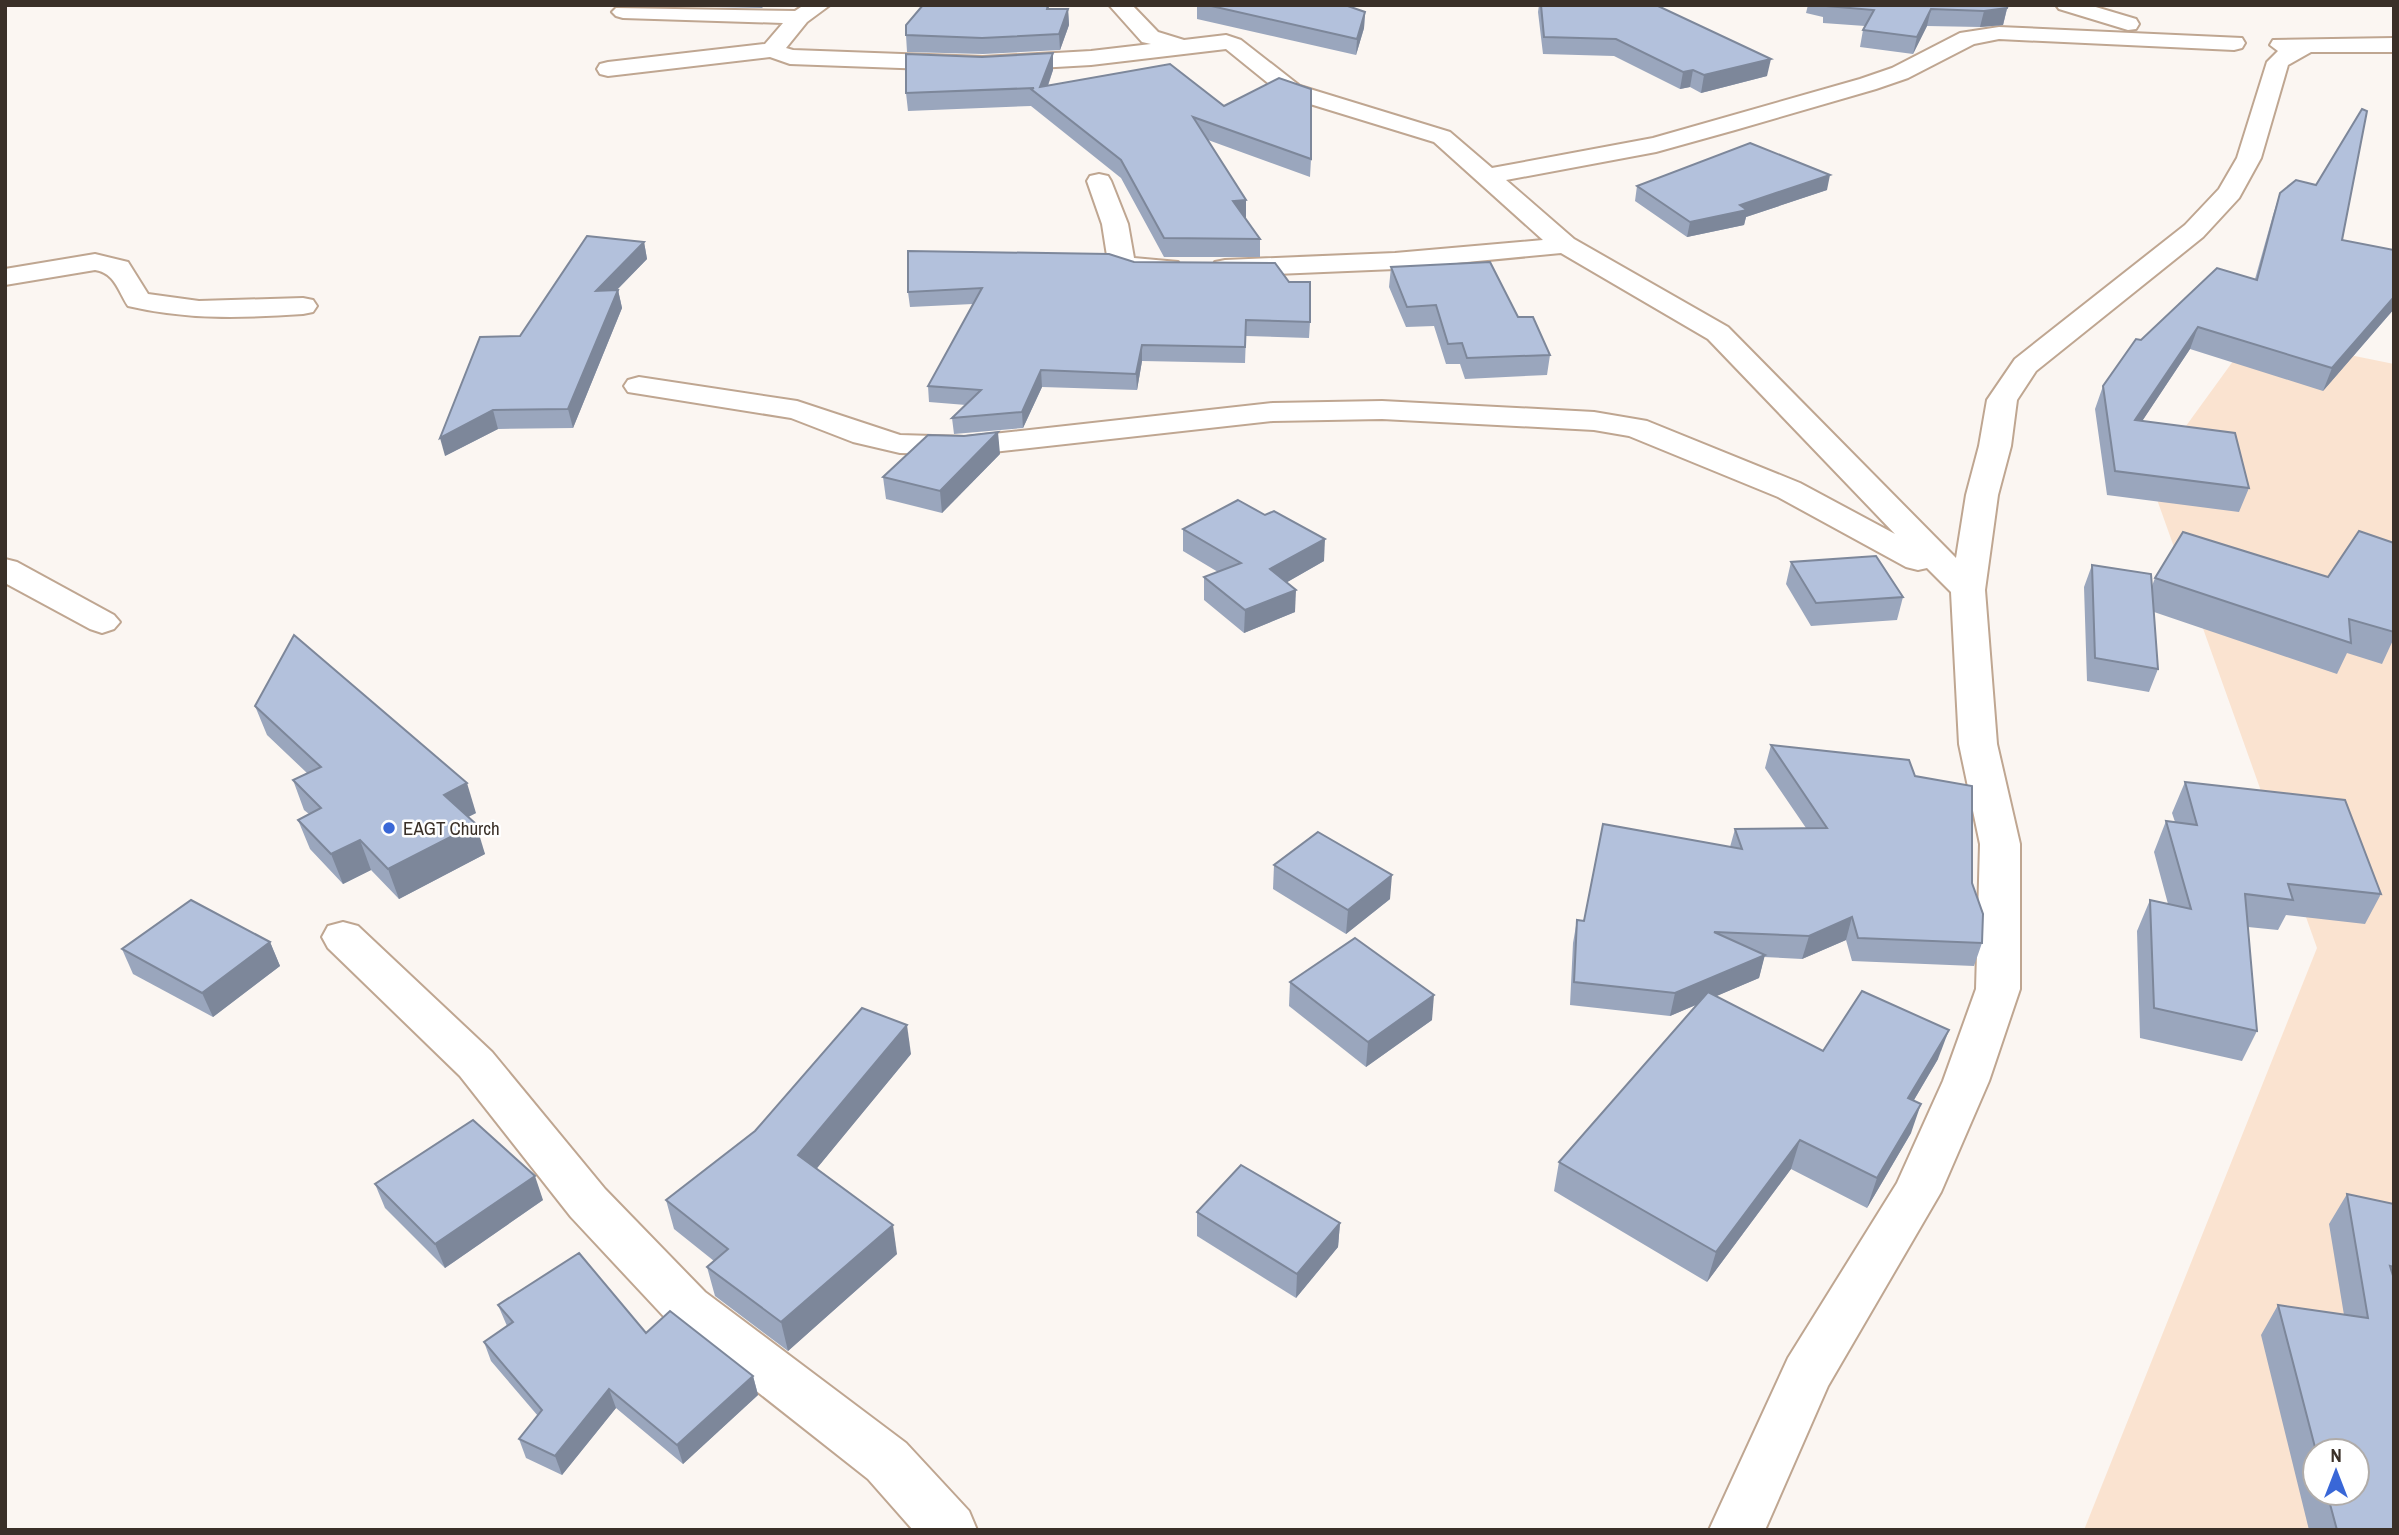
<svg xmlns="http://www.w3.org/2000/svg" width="2399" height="1535" font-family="'Archivo Narrow',sans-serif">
<rect width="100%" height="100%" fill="#fbf6f2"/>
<path fill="#fae3d0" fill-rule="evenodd" d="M2252,335L2394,364V1530H2084L2317,948L2149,477ZM2315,1451H2357V1493H2315Z"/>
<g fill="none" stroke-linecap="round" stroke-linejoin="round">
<defs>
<g id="minor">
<polygon points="804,5 830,5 807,22 786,48 793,50 983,57 1091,51 1151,44 1142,42 1109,5 1132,5 1158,32 1184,40 1226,35 1241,40 1300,86 1450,132 1492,168 1653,138 1860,79 1892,68 1960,33 1999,27 2242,38 2245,43 2242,48 2234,50 1999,39 1974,44 1908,78 1876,89 1735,130 1656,152 1506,180 1574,239 1728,327 1956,558 1966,495 1979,446 1987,400 2015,359 2185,225 2219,189 2237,158 2267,62 2278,51 2270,45 2273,40 2394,38 2394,52 2311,52 2288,65 2261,158 2239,198 2203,237 2036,371 2017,400 2011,446 1998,495 1985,590 1997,744 2020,844 2020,989 1989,1081 1941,1192 1828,1386 1765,1530 1709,1530 1788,1358 1897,1183 1943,1081 1976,989 1980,844 1959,744 1951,592 1927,568 1918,570 1906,567 1778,497 1629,436 1594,430 1382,419 1273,421 966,455 900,453 853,442 791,418 628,392 624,386 628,380 639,377 797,401 900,435 966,437 1273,403 1382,401 1594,412 1647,421 1800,483 1895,534 1708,339 1561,253 1395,269 1225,276 1215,274 1212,268 1215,262 1225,260 1395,253 1543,240 1434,142 1284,96 1226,49 1091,65 983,71 790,64 770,57 608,76 600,74 597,69 600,64 608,62 765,44 783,23 623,18 616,16 612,12 616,8 795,11"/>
<polygon points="2056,5 2089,5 2136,19 2139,24 2136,29 2128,30 2059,9"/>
<polygon points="1099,174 1108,176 1111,181 1128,224 1134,258 1178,262 1181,268 1178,274 1134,275 1112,268 1108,262 1102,224 1087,181 1090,176"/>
<path d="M95,254L128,262L148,294L199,301L303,298L313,300L317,306L313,312L303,314C243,318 187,320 128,306C118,291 115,273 95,270L5,285V269Z"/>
<polygon points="5,559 17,562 114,615 120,622 114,629 102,633 90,629 5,583"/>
<polygon points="343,922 358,926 492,1052 605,1189 705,1292 906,1443 969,1511 977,1530 913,1530 868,1479 669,1322 571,1217 460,1076 328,948 322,937 328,926"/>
</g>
</defs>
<use href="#minor" stroke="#bfa691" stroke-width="4"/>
<use href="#minor" fill="#fff" fill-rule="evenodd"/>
</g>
<g fill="#9aa6bd" fill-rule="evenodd">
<polygon points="666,5 765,5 762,8 666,6"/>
<polygon points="1049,5 1049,9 1068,9 1069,25 1060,50 983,54 907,52 906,35"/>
<polygon points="1197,5 1345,5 1365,12 1364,28 1356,55 1197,19"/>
<polygon points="1539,5 1656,5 1767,76 1701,93 1690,87 1680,89 1614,56 1543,54 1538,12"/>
<polygon points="1808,5 2008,5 2003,25 1980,27 1927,26 1913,54 1860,47 1863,30 1865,26 1823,23 1823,17 1806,13"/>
<polygon points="1053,53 1053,70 1048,86 1224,106 1311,159 1310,177 1208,140 1245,219 1260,239 1260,257 1164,257 1121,178 1031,106 908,111 906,93 982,57"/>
<polygon points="1637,186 1827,190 1746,217 1744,225 1687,237 1635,201"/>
<polygon points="2280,193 2342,240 2394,250 2394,309 2323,391 2190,349 2142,421 2249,488 2239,512 2107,495 2095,409 2103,386 2141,340 2255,279 2273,215"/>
<polygon points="644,242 647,259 617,290 618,290 622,308 573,428 498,429 445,456 520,336"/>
<polygon points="908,251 1310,322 1309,338 1246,336 1245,363 1142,361 1137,390 1042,387 1023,428 954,434 952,418 966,405 929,402 928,386 973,304 910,307 908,292"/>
<polygon points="1391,267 1518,317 1550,355 1547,375 1465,379 1460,364 1446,364 1434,326 1406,327 1389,287"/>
<polygon points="1000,454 942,513 886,499 883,477"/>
<polygon points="1183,529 1324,561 1287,582 1295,612 1244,633 1204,600 1204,577 1218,572 1183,551"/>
<polygon points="2394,543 2394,638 2382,664 2347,653 2337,674 2154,612 2158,669 2149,692 2087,681 2084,587 2092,565 2152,586 2155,578 2328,577"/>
<polygon points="1791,562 1903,597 1897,620 1811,626 1786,584"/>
<polygon points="255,706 476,813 468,817 485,854 399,899 371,870 343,884 310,849 298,820 309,814 304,810 293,780 307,773 267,735"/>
<polygon points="1771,745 1915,776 1972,883 1982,943 1974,966 1852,961 1846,940 1802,959 1764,957 1759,978 1716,996 1823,1051 1938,1059 1914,1100 1911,1133 1867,1208 1791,1169 1707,1282 1554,1191 1559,1162 1698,1004 1670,1016 1570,1005 1573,943 1577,920 1584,921 1730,847 1735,829 1806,828 1765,768"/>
<polygon points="2185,782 2381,894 2365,924 2286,915 2278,930 2248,927 2257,1031 2242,1061 2140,1038 2137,931 2150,900 2168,904 2154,852 2166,821 2175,822 2172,813"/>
<polygon points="1274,865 1390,899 1346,934 1273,889"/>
<polygon points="270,942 280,966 213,1017 133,974 122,949"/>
<polygon points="1290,982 1432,1020 1366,1067 1289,1006"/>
<polygon points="911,1054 816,1169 897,1254 788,1351 715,1296 707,1267 714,1261 674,1229 666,1200"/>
<polygon points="375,1184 543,1200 445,1268 385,1208"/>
<path d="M2347,1194L2394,1204V1530H2309L2261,1335L2278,1305L2344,1315L2329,1224ZM2315,1451H2357V1493H2315Z"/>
<polygon points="1197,1212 1340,1223 1338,1247 1296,1298 1197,1236"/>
<polygon points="498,1305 646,1333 753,1376 758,1395 683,1464 616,1408 562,1475 526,1458 519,1439 538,1416 491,1361 484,1342 507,1326"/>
</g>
<g fill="#7d879a">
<polygon points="2007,8 2003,25 1980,27 1984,11"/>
<polygon points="1068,9 1069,25 1060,50 1059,34"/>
<polygon points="1931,9 1927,26 1913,54 1917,37"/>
<polygon points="1365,12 1364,28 1356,55 1357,39"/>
<polygon points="1053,53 1053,70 1043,99 1040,87"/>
<polygon points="1771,59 1767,76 1701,93 1704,75"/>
<polygon points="1693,70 1690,87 1680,89 1683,72"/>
<polygon points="1830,175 1827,190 1746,217 1744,225 1687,237 1690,222"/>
<polygon points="1246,200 1246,219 1233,201"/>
<polygon points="644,242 647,259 599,308 596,291"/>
<polygon points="618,290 622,308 573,428 568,409"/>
<polygon points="2394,297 2394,309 2323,391 2332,368"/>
<polygon points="2198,327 2190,349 2127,444 2135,420"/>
<polygon points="1142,345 1142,361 1137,390 1136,374"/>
<polygon points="1041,370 1042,387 1023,428 1022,412"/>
<polygon points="493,410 498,429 445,456 440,438"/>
<polygon points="998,432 1000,454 942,513 940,491"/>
<polygon points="1325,539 1324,561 1270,592 1270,569"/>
<polygon points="1296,590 1295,612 1244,633 1245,610"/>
<polygon points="467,783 476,813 454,824 444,795"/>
<polygon points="476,824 485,854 399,899 388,869"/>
<polygon points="360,840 371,870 343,884 331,854"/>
<polygon points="1392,875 1390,899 1346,934 1348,910"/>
<polygon points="1852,917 1846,940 1802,959 1809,936"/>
<polygon points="270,942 280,966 213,1017 202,993"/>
<polygon points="1765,955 1759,978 1670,1016 1675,993"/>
<polygon points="1434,995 1432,1020 1366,1067 1368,1042"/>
<polygon points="907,1025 911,1054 804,1184 798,1155"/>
<polygon points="1949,1030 1938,1059 1898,1127 1908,1098"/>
<polygon points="1921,1104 1911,1133 1867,1208 1877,1178"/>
<polygon points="1800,1140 1791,1169 1707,1282 1716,1252"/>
<polygon points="535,1176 543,1200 445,1268 435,1244"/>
<polygon points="1340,1223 1338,1247 1296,1298 1297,1274"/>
<polygon points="893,1225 897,1254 788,1351 781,1322"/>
<polygon points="753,1376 758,1395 683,1464 677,1445"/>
<polygon points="609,1389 616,1408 562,1475 555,1456"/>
</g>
<g fill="#b3c1dc" stroke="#7d879a" stroke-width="2">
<polygon points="923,5 1048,5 1047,9 1068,9 1059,34 982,38 906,35 906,25"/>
<polygon points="1207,5 1345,5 1365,12 1357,39"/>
<polygon points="1541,5 1656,5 1771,59 1704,75 1693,70 1683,72 1616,39 1544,37"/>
<polygon points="1827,5 2008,5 2007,8 1984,11 1931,9 1917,37 1863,30 1874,10 1827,6"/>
<polygon points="1053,53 1040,87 1170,64 1224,106 1279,78 1311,89 1311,159 1193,117 1246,200 1233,201 1260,239 1164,238 1121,160 1031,89 1034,88 906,93 906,54 982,57"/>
<polygon points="2362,109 2367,111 2342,240 2394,250 2394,297 2332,368 2198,327 2135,420 2235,433 2249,488 2115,471 2103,386 2136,339 2141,340 2217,268 2257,280 2280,193 2296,180 2316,185"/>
<polygon points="1750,143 1830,175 1740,205 1747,210 1690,222 1637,186"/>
<polygon points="587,236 644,242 596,291 618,290 568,409 493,410 440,438 480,337 520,336"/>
<polygon points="908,251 1109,254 1134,262 1275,263 1289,282 1310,282 1310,322 1246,320 1245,347 1142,345 1136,374 1041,370 1022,412 952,418 981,390 928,386 982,288 908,292"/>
<polygon points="1490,262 1518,317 1533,317 1550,355 1467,358 1462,343 1448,344 1436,305 1407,307 1391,267"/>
<polygon points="998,432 940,491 883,477 928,435 964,436"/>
<polygon points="1238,500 1265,515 1274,511 1325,539 1270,569 1296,590 1245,610 1204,577 1241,563 1183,529"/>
<polygon points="2359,531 2394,543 2394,632 2349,619 2351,643 2155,578 2183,532 2328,577"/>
<polygon points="1876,556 1903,597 1816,603 1791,562"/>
<polygon points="2092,565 2151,574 2158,669 2095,658"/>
<polygon points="294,635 467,783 444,795 476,824 388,869 360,840 331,854 298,820 321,808 293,780 321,767 255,706"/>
<polygon points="1771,745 1909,760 1915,776 1972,786 1972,883 1983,914 1982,943 1858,938 1852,917 1809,936 1714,932 1765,955 1675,993 1574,982 1577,920 1584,921 1603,824 1742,849 1735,829 1827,828"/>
<polygon points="2185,782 2345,800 2381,894 2288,884 2293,900 2245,894 2257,1031 2154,1008 2150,900 2191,909 2166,821 2197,825"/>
<polygon points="1318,832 1392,875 1348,910 1274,865"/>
<polygon points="191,900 270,942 202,993 122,949"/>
<polygon points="1355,938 1434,995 1368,1042 1290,982"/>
<polygon points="1862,991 1949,1030 1908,1098 1921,1104 1877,1178 1800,1140 1716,1252 1559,1162 1708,992 1823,1051"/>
<polygon points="862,1008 907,1025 798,1155 893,1225 781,1322 707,1267 728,1249 666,1200 755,1131"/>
<polygon points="473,1120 535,1176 435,1244 375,1184"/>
<polygon points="1241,1165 1340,1223 1297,1274 1197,1212"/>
<polygon points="2347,1194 2394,1204 2394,1267 2390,1266 2394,1279 2394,1530 2337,1530 2327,1493 2357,1493 2357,1451 2316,1451 2278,1305 2368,1318"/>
<polygon points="579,1253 646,1333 670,1311 753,1376 677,1445 609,1389 555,1456 519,1439 542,1410 484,1342 513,1322 498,1305"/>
</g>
<circle fill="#3967d7" stroke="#fff" stroke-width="2.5" cx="389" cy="828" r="7"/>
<g text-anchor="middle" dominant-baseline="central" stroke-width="5" stroke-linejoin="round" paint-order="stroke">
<g font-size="19" fill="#3a3028" stroke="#fff" text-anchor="start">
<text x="403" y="828">EAGT Church</text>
</g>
</g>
<rect width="2399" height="1535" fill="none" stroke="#3a3028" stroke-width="14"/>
<g transform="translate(2336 1472)"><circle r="33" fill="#ffffff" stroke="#b0aca9" stroke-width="2"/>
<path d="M0-5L12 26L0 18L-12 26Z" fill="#3967d7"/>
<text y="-10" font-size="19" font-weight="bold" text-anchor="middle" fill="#3a3028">N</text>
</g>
</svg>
